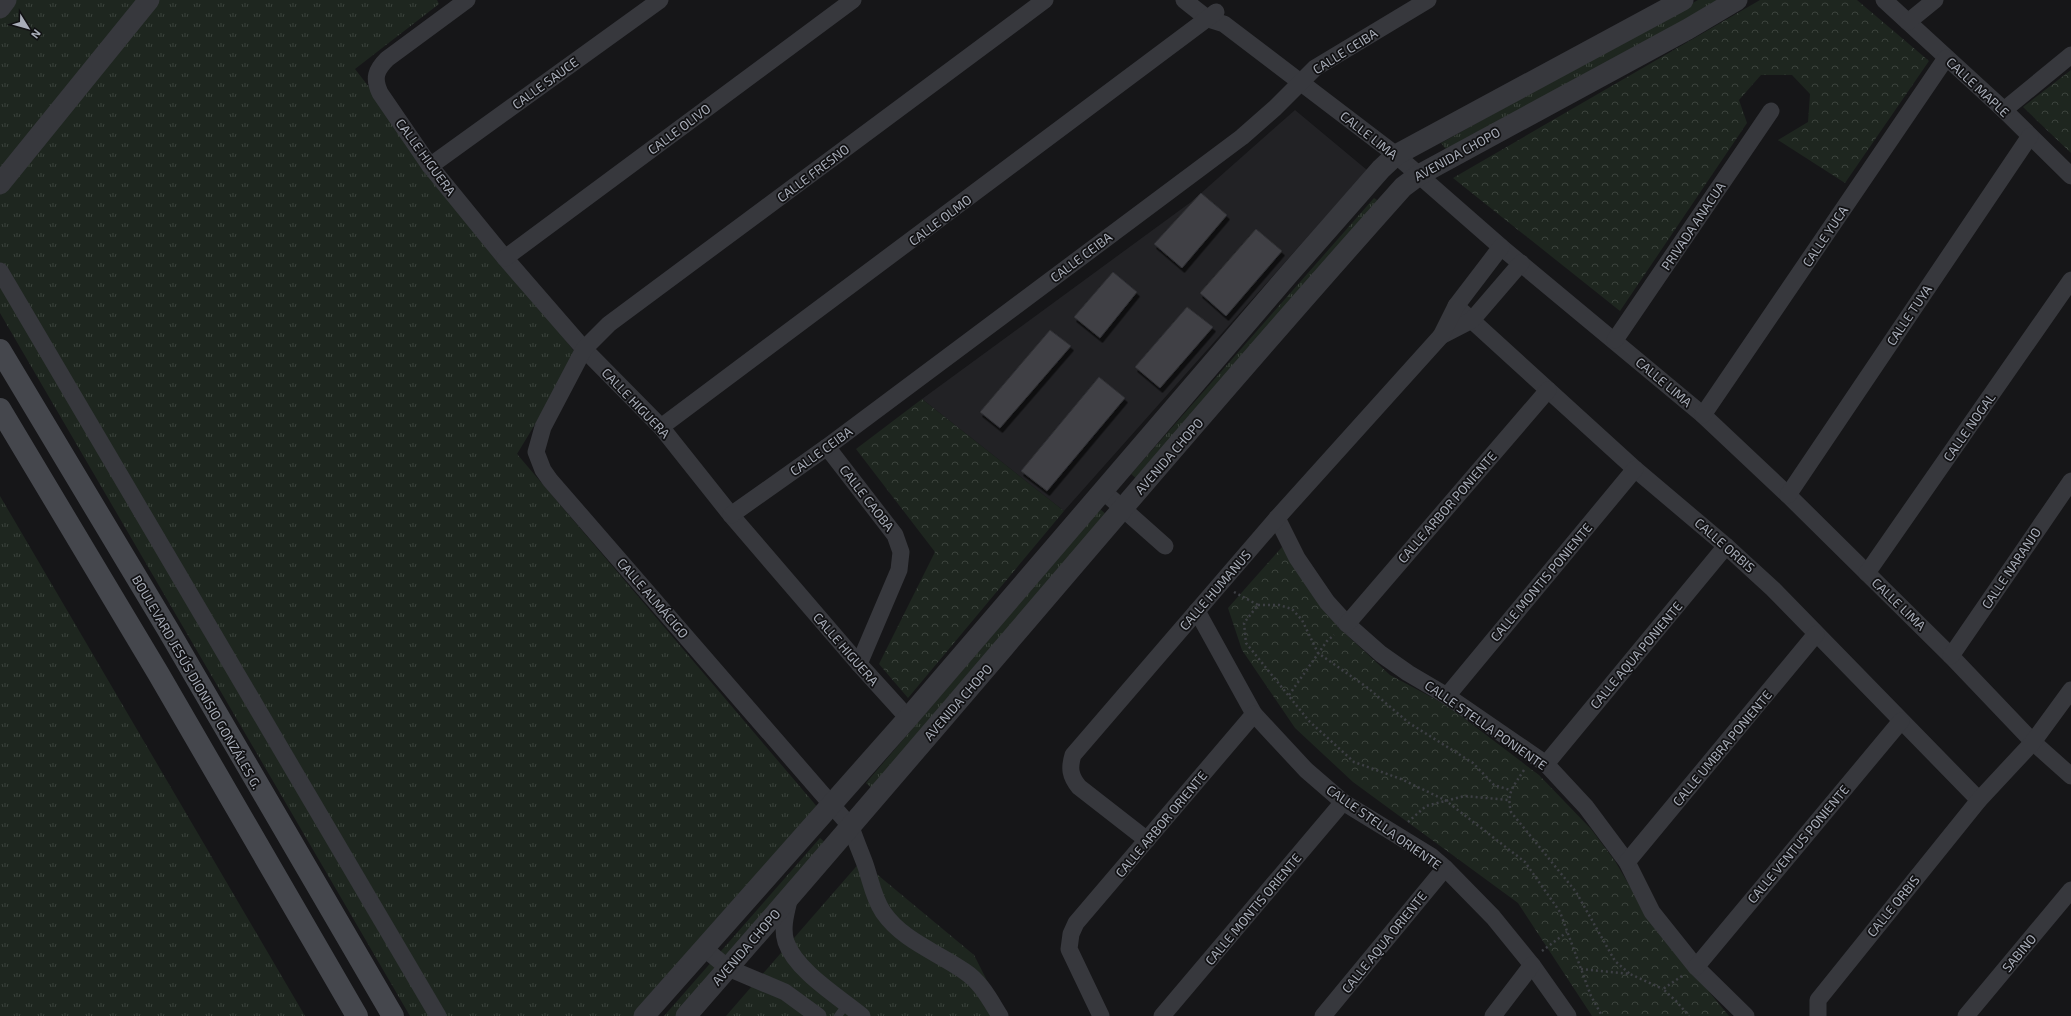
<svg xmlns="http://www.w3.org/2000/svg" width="2071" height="1016" font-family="'Exo 2',sans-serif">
<defs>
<pattern id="grass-tufts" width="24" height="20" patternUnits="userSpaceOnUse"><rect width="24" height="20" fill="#1e261f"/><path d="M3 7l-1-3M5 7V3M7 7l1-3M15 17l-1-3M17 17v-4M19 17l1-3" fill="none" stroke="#3c433d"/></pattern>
<pattern id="park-crowns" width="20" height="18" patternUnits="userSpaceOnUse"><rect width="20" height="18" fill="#1e261f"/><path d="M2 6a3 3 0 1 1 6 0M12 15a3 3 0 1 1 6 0" fill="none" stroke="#3c433d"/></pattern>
<filter id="shadow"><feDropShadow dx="2.5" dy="4.5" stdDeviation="0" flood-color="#0009"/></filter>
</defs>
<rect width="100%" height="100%" fill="#161618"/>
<polygon fill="#222225" points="1295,110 1367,170 1064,511 922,399 1191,202"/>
<g fill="url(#grass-tufts)">
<polygon points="0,0 437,0 439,4 355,69 577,355 517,454 819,809 635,1016 410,1016 0,313"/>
<polygon points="1698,0 1723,0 1448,152 1441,143"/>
<polygon points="1374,198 1383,204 1139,481 1131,474"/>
<polygon points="0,496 305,1016 0,1016"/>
<polygon points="1100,509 1108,516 874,790 866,783"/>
<polygon points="820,838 827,844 677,1016 664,1016"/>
<polygon points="861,861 974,955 1005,1016 726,1016"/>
</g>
<g fill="url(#park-crowns)">
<polygon points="1760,0 1857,0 1929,61 1845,183 1778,140 1808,122 1810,94 1792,75 1761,75 1739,100 1747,123 1620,311 1453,178"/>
<polygon points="2071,70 2071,153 2023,107"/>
<polygon points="922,399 1064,511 908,698 879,664 935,552 856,449"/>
<polygon points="1282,547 1338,627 1390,675 1448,706 1539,775 1591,829 1615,861 1649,919 1729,1016 1592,1016 1518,903 1353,782 1295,728 1242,650 1228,608"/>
</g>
<g fill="#404145" stroke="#303034" filter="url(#shadow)">
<polygon points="1201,193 1227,215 1182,268 1154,244"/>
<polygon points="1256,229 1282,251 1226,316 1200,293"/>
<polygon points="1113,272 1137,292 1100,338 1074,317"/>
<polygon points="1187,307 1213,327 1160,388 1135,367"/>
<polygon points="1050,330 1071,346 1000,428 980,412"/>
<polygon points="1099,377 1125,398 1047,491 1021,471"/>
</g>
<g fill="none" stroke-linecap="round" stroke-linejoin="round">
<g stroke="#3d3f44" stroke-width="2.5" stroke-dasharray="2 3" stroke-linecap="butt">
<polyline points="1234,592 1258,605 1244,623 1246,643 1309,721 1354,762 1401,779 1445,800 1525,862 1560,912 1591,996 1602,1016"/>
<polyline points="1258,605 1279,605 1292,609 1302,620 1318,653 1368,688 1409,723 1473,763 1494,785 1510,790"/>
<polyline points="1289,695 1327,641 1334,635"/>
<path d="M1524,770C1514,786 1506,792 1511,812L1576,892L1615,961L1630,974"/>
<polyline points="1408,822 1426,806 1465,796 1508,800"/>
<polyline points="1542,951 1567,932"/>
<polyline points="1581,969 1630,974 1663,989"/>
<polyline points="1682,976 1663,989 1676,1001 1689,1016"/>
</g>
<polyline stroke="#37383d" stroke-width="8" points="838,1016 847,1004"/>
<g stroke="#37383d" stroke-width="17">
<path d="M467,0L387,59C376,70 373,78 380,93L430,166L505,258L584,349L661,427L731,515L859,664L908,718"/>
<polyline points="1184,0 1208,19 1224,24 1396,155 1501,247 1703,415 1788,495 1951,656 2033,742 2071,776"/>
<polyline points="1884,0 2004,110 2071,176"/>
<polyline points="1908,22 1935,0"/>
<polyline points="2004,110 2071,55"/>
<polyline points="430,166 660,0"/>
<polyline points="505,258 853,0"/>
<polyline points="0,271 438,1016"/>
<polyline points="1456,306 1635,469 1726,546 1773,589 1979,800"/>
<polyline points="1441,336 1472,320 1521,263"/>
<polyline points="1615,340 1771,111"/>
<polyline points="1703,415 1946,58"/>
<polyline points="661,427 1216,12"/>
<polyline points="827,447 895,535 901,552 899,570 859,664"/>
<polyline points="1103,491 1165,546"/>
<polyline points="1788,495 2030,136"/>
<polyline points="731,515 827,447 1242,137 1275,108 1315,68 1428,0"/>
<polyline points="1277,518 1297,558 1327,602 1347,624 1381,654 1408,673 1447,696 1546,764 1586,807 1627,862 1652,912 1696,967 1746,1016"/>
<polyline points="1867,573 2071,280"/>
<polyline points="1197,611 1254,714 1306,770 1343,802 1431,856 1445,868 1493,917 1532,965 1568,1016"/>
<polyline points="1347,624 1548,390"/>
<polyline points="1951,656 2071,481"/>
<polyline points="1447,696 1635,469"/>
<polyline points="1546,764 1726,546"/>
<path d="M1147,840L1079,787C1070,776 1069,768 1073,755L1277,518L1441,336L1456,306L1501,247"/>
<polyline points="1627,862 1816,634"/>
<path d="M790,896C787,910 781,927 786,942C796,971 839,997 862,1016"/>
<polyline points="705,949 728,968 785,992 818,1016"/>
<polyline points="1696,967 1901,721"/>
<path d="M1000,1016C990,1000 981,982 964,971C937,952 903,941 883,912C873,897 871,881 865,864C860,851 855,839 851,827L550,480L543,470L536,452L543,427L584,349L609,324L1045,0"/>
<polyline points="1101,1016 1069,949 1071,934 1076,923 1254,714"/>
<polyline points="1162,1016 1343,802"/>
<polyline points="1323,1016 1445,868"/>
<polyline points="1493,1016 1532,965"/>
<polyline points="1818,1016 1818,1000 1979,800 2033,742 2071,690"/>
<polyline points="1966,1016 2071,890"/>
</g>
<g stroke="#37383d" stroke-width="21">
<polyline points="0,8 6,0"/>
<polyline points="0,184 149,0"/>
<polyline points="644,1016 908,718 1288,275 1381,169 1396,155 1683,0"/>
<path d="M686,1016C927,742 1159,460 1403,187L1419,175L1688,29L1737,0"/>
</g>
<g stroke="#45474d" stroke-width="22">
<polyline points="0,350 167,628 393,1016"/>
<polyline points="0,409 158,673 357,1016"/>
</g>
</g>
<g text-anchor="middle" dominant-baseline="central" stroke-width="3.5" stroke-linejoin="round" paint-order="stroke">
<g font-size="13" fill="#a8adb8" stroke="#111113">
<text transform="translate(1345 51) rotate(-32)">CALLE CEIBA</text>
<text transform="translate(545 83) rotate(-36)">CALLE SAUCE</text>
<text transform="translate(1978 87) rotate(43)">CALLE MAPLE</text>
<text transform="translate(679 129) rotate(-37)">CALLE OLIVO</text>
<text transform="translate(1369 135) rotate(38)">CALLE LIMA</text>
<text transform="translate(1457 154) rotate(-29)">AVENIDA CHOPO</text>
<text transform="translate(426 157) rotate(54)">CALLE HIGUERA</text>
<text transform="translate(813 173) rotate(-37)">CALLE FRESNO</text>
<text transform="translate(940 220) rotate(-37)">CALLE OLMO</text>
<text transform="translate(1693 226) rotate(-56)">PRIVADA ANACUA</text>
<text transform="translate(1825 236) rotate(-56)">CALLE YUCA</text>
<text transform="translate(1081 257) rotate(-37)">CALLE CEIBA</text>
<text transform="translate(1909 315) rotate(-56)">CALLE TUYA</text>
<text transform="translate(1664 382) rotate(40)">CALLE LIMA</text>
<text transform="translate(636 403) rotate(46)">CALLE HIGUERA</text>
<text transform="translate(1969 427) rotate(-55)">CALLE NOGAL</text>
<text transform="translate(821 451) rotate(-36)">CALLE CEIBA</text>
<text transform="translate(1169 456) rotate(-49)">AVENIDA CHOPO</text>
<text transform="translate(867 498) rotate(52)">CALLE CAOBA</text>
<text transform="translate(1447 507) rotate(-49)">CALLE ARBOR PONIENTE</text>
<text transform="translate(1725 545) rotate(41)">CALLE ORBIS</text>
<text transform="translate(2011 568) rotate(-56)">CALLE NARANJO</text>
<text transform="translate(1541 582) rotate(-50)">CALLE MONTIS PONIENTE</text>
<text transform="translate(1215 590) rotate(-49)">CALLE HUMANUS</text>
<text transform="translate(653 598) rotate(49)">CALLE ALMÁCIGO</text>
<text transform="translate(1899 604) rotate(44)">CALLE LIMA</text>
<text transform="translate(846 649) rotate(49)">CALLE HIGUERA</text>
<text transform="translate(1636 655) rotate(-50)">CALLE AQUA PONIENTE</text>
<text transform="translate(197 682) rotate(60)">BOULEVARD JESÚS DIONISIO GONZÁLES G.</text>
<text transform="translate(958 702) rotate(-49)">AVENIDA CHOPO</text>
<text transform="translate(1486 725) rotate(35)">CALLE STELLA PONIENTE</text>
<text transform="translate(1722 748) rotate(-50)">CALLE UMBRA PONIENTE</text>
<text transform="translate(1161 824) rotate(-50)">CALLE ARBOR ORIENTE</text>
<text transform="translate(1384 827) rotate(35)">CALLE STELLA ORIENTE</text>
<text transform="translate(1798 844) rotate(-50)">CALLE VENTUS PONIENTE</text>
<text transform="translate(1893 906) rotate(-51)">CALLE ORBIS</text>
<text transform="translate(1253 909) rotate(-50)">CALLE MONTIS ORIENTE</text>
<text transform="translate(1384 942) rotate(-51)">CALLE AQUA ORIENTE</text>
<text transform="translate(746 947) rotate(-49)">AVENIDA CHOPO</text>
<text transform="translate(2019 953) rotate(-50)">SABINO</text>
</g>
</g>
<g transform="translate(28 28) rotate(127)" stroke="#111113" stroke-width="3" paint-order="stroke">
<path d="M0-3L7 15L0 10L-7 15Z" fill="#a8adb8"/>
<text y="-6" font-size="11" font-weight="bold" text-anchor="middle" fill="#a8adb8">N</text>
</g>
</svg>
